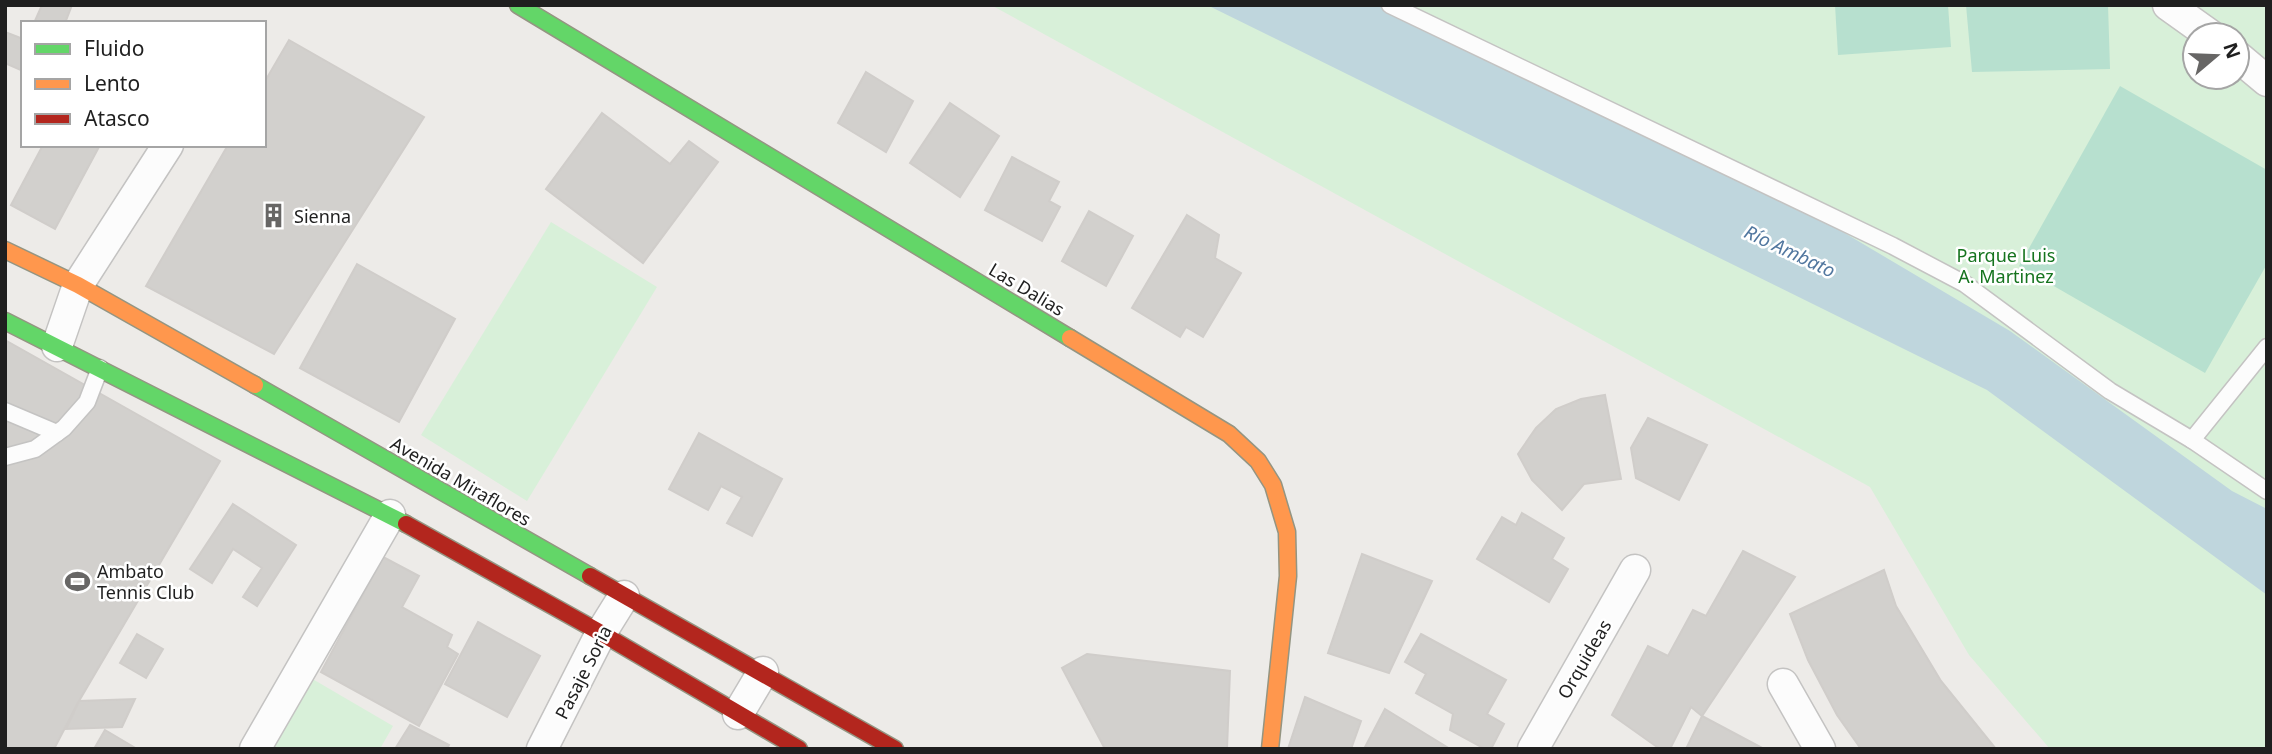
<svg xmlns="http://www.w3.org/2000/svg" width="2272" height="754" font-family="'Noto Sans',sans-serif">
<rect width="100%" height="100%" fill="#edebe8"/>
<g fill="#d8f0d9" fill-rule="evenodd">
<path d="M991,5H2267V749H2050L1969,655L1870,487ZM2195,35H2237V77H2195Z"/>
<polygon points="551,222 657,287 527,501 421,435"/>
<polygon points="292,667 393,726 380,749 244,749"/>
</g>
<g fill="#b7e0cf">
<polygon points="1835,5 1948,5 1951,47 1838,55"/>
<polygon points="1966,5 2108,5 2110,69 1972,72"/>
<polygon points="2120,86 2267,170 2267,264 2205,373 2019,266"/>
</g>
<polygon fill="#bfd6dd" points="1207,5 1379,5 1826,222 2010,331 2232,491 2267,509 2267,595 1987,390"/>
<g fill="#d2d0cd" stroke="#d0cdca" stroke-width="2">
<polygon points="42,5 72,5 65,23 34,23"/>
<polygon points="5,32 23,39 23,71 5,63"/>
<polygon points="289,40 424,117 274,354 146,286 228,145 264,145 264,83"/>
<polygon points="866,72 913,101 886,152 838,123"/>
<polygon points="950,103 999,136 960,197 910,163"/>
<polygon points="602,113 670,164 689,141 718,162 643,263 546,189"/>
<polygon points="43,145 100,145 55,229 11,205"/>
<polygon points="1012,157 1059,182 1049,201 1060,207 1042,241 985,210"/>
<polygon points="1089,211 1133,236 1106,286 1062,261"/>
<polygon points="1187,215 1219,235 1215,258 1241,273 1203,337 1186,327 1180,337 1132,308"/>
<polygon points="357,264 455,319 399,422 300,368"/>
<polygon points="5,340 220,461 79,701 54,749 5,749"/>
<polygon points="1605,395 1621,479 1584,484 1562,510 1532,480 1518,454 1536,428 1556,409 1581,399"/>
<polygon points="1648,418 1707,445 1679,500 1636,478 1631,448"/>
<polygon points="699,433 782,479 752,536 727,523 742,497 721,486 708,510 669,489"/>
<polygon points="233,504 296,545 257,606 243,597 262,568 233,549 212,583 190,569"/>
<polygon points="1522,513 1564,538 1552,559 1568,569 1549,602 1477,559 1502,517 1516,525"/>
<polygon points="1743,551 1795,577 1702,716 1691,707 1670,749 1660,749 1612,715 1648,646 1668,656 1693,610 1706,616"/>
<polygon points="1362,554 1432,581 1389,673 1328,653"/>
<polygon points="383,557 419,576 402,607 452,635 447,647 458,654 419,726 321,672"/>
<polygon points="1884,570 1896,606 1941,681 1996,749 1861,749 1837,715 1808,660 1790,614"/>
<polygon points="478,622 540,656 507,717 445,684"/>
<polygon points="137,634 163,649 146,678 120,663"/>
<polygon points="1421,634 1506,680 1487,714 1504,724 1491,749 1485,749 1450,730 1453,714 1416,693 1426,674 1405,662"/>
<polygon points="1087,654 1230,671 1227,749 1105,749 1062,668"/>
<polygon points="1305,697 1361,721 1351,749 1288,749"/>
<polygon points="135,699 122,727 66,729 79,701"/>
<polygon points="1385,709 1450,749 1364,749"/>
<polygon points="1702,716 1764,749 1686,749"/>
<polygon points="410,725 449,745 447,749 395,749"/>
<polygon points="105,730 137,749 94,749"/>
</g>
<g fill="none" stroke-linecap="round" stroke-linejoin="round">
<defs>
<g id="lane">
<polyline points="1390,5 1893,246 1965,284 2110,391 2192,440 2267,491"/>
<polyline points="5,411 57,433"/>
<polyline points="2192,440 2267,347"/>
<polyline points="5,457 35,449 64,428 87,402 100,368"/>
</g>
<g id="street">
<polyline points="2168,5 2210,35"/>
<polyline points="2237,56 2267,81"/>
<polyline points="57,346 78,285 168,145"/>
<polyline points="1783,684 1820,749"/>
<polyline points="738,714 763,672"/>
<polyline points="255,749 390,515"/>
<polyline points="542,749 601,633 624,596"/>
<polyline points="1533,749 1635,570"/>
</g>
<g id="fast">
<polyline points="518,5 1070,338"/>
<polyline points="5,321 406,524"/>
<polyline points="255,385 590,576"/>
</g>
<g id="slow">
<polyline points="5,250 78,285 255,385"/>
<polyline points="1070,338 1229,434 1258,461 1273,485 1287,532 1288,576 1270,749"/>
</g>
<g id="jam">
<polyline points="406,524 601,633 799,749"/>
<polyline points="590,576 895,749"/>
</g>
</defs>
<use href="#lane" stroke="#c4c3c2" stroke-width="19"/>
<use href="#street" stroke="#c4c3c2" stroke-width="33"/>
<use href="#fast" stroke="#949582" stroke-width="19"/>
<use href="#slow" stroke="#949582" stroke-width="19"/>
<use href="#jam" stroke="#949582" stroke-width="19"/>
<use href="#lane" stroke="#fcfcfc" stroke-width="16"/>
<use href="#street" stroke="#fcfcfc" stroke-width="30"/>
<use href="#fast" stroke="#63d668" stroke-width="16"/>
<use href="#slow" stroke="#ff974d" stroke-width="16"/>
<use href="#jam" stroke="#b3261e" stroke-width="16"/>
</g>
<defs>
<symbol id="building-bare" viewBox="-9 -9 18 18"><path d="M-4-6H4V6H1V3H-1V6H-4ZM-2.5-4.3h1.7v1.8h-1.7ZM.8-4.3h1.7v1.8H.8ZM-2.5-1h1.7V.8h-1.7ZM.8-1h1.7V.8H.8Z" fill="#676665" stroke="#fff" stroke-width="2.5" paint-order="stroke"/></symbol>
<symbol id="stadium-bare" viewBox="-9 -9 18 18"><path d="M0-5a6.5 5 0 1 0 0 10a6.5 5 0 1 0 0-10ZM-3.5-1.8h7v3.6h-7Z" fill="#676665" stroke="#fff" stroke-width="2.5" paint-order="stroke"/></symbol>
</defs>
<g fill-rule="evenodd">
<use href="#building-bare" x="256" y="198" width="35" height="35"/>
<use href="#stadium-bare" x="60" y="564" width="35" height="35"/>
</g>
<g text-anchor="middle" dominant-baseline="central" stroke-width="5" stroke-linejoin="round" paint-order="stroke">
<g font-size="18" fill="#1f1f1f" stroke="#fff" text-anchor="start">
<text x="294" y="216">Sienna</text>
<text x="97" y="571">Ambato<tspan x="97" dy="21">Tennis Club</tspan></text>
</g>
<g font-size="18" fill="#16741f" stroke="#fff">
<text x="2006" y="255">Parque Luis<tspan x="2006" dy="21">A. Martinez</tspan></text>
</g>
<g font-size="18" fill="#1f1f1f" stroke="#fff">
<text transform="translate(1027 289) rotate(31)">Las Dalias</text>
<text transform="translate(461 481) rotate(30)">Avenida Miraflores</text>
<text transform="translate(1584 659) rotate(-60)">Orquideas</text>
<text transform="translate(583 672) rotate(-63)">Pasaje Soria</text>
</g>
<g font-size="19" font-style="italic" fill="#51779f" stroke="#fff">
<text transform="translate(1790 251) rotate(25)">Río Ambato</text>
</g>
</g>
<rect width="2272" height="754" fill="none" stroke="#1f1f1f" stroke-width="14"/>
<rect x="21" y="21" width="245" height="126" fill="#ffffff" stroke="#a5a5a5" stroke-width="2"/>
<rect x="35" y="44" width="35" height="10" fill="#63d668" stroke="#a5a5a5" stroke-width="2"/>
<text x="84" y="56" font-size="21" fill="#1f1f1f">Fluido</text>
<rect x="35" y="79" width="35" height="10" fill="#ff974d" stroke="#a5a5a5" stroke-width="2"/>
<text x="84" y="91" font-size="21" fill="#1f1f1f">Lento</text>
<rect x="35" y="114" width="35" height="10" fill="#b3261e" stroke="#a5a5a5" stroke-width="2"/>
<text x="84" y="126" font-size="21" fill="#1f1f1f">Atasco</text>
<g transform="translate(2216 56) rotate(71)"><circle r="33" fill="#ffffff" stroke="#a5a5a5" stroke-width="2"/>
<path d="M0-5L12 26L0 18L-12 26Z" fill="#676665"/>
<text y="-10" font-size="19" font-weight="bold" text-anchor="middle" fill="#1f1f1f">N</text>
</g>
</svg>
